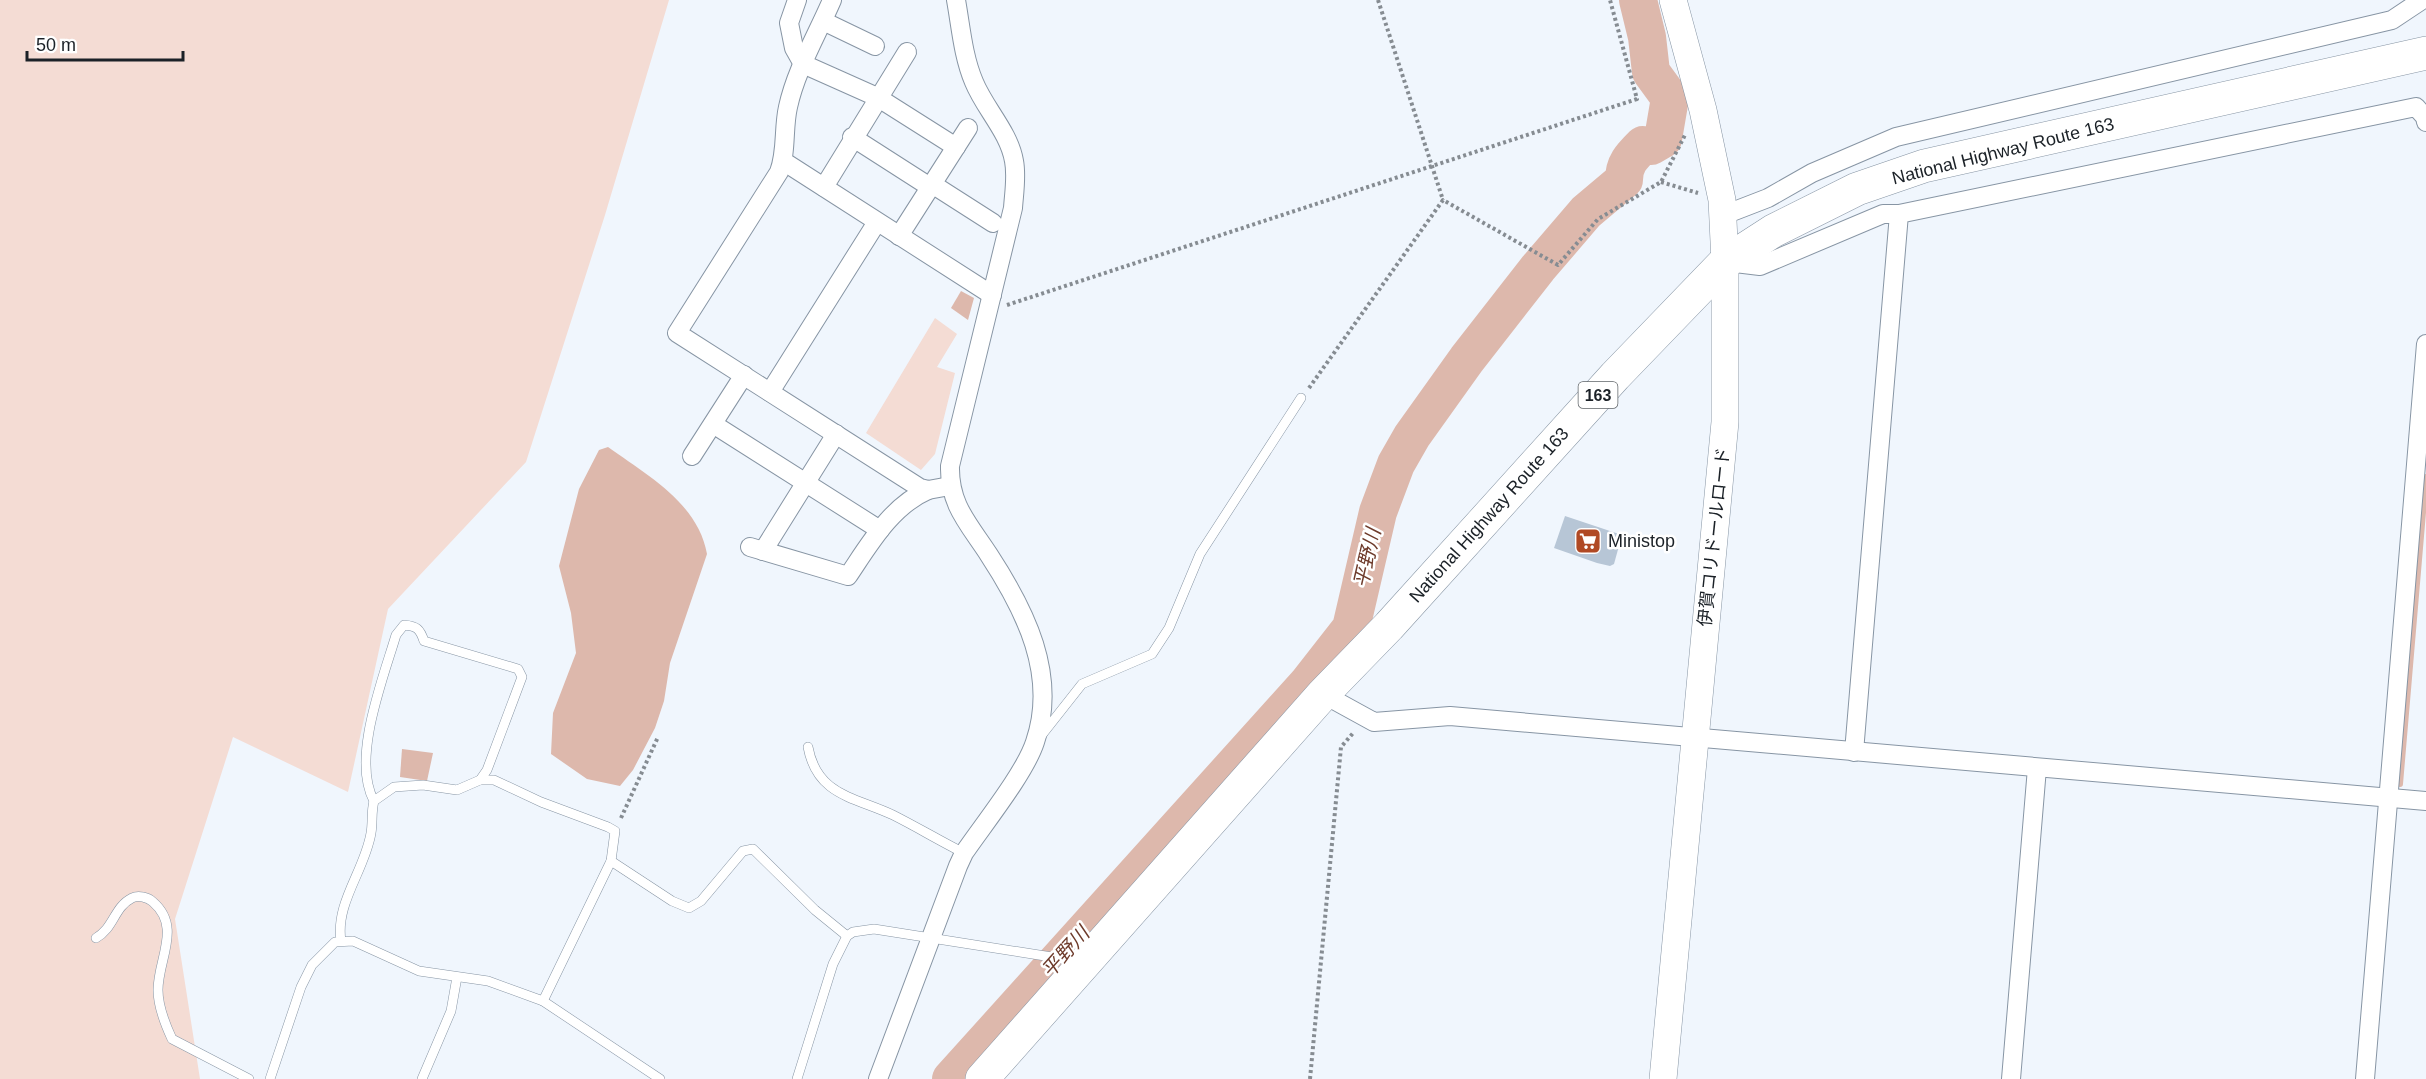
<svg xmlns="http://www.w3.org/2000/svg" width="2426" height="1079" font-family="Arial,'Noto Sans JP',sans-serif">
<rect width="100%" height="100%" fill="#f0f6fd"/>
<g fill="#f4dcd4">
<polygon points="0,0 669,0 605,215 526,462 388,609 348,792 233,737 175,919 200,1079 0,1079"/>
<polygon points="935,318 957,334 937,367 955,373 935,454 921,470 866,433"/>
</g>
<g fill="#ddb8ac">
<polygon points="961,291 974,298 968,320 951,308"/>
<path d="M608,447C647,475 698,503 707,554L670,663L664,701L655,728L633,770L620,786L587,779L551,754L553,713L576,653L571,613L559,566L579,489L599,450Z"/>
<polygon points="402,749 433,753 427,781 400,777"/>
</g>
<g fill="none" stroke-linecap="round" stroke-linejoin="round">
<polyline stroke="#ddb8ac" stroke-width="6" points="2400,784 2426,477"/>
<path stroke="#ddb8ac" stroke-width="38" d="M951,1079L1308,683L1351,628L1378,512L1396,464L1412,436L1467,359L1538,268L1586,212L1624,180C1624,164 1631,157 1643,145L1651,146L1663,139L1670,98L1651,72L1647,37L1638,0"/>
</g>
<polygon fill="#b7c6d6" points="1565,516 1622,535 1614,564 1610,566 1597,563 1554,548"/>
<g fill="none" stroke-linecap="round" stroke-linejoin="round">
<defs>
<g id="lane">
<polyline points="1041,736 1082,684 1152,654 1169,628 1200,554 1301,398"/>
<path d="M808,747C817,796 855,797 893,815C917,827 940,841 964,853"/>
<path d="M374,801C351,759 383,679 396,635L404,625C417,626 420,629 424,641L518,669L522,677L487,770L480,780"/>
<polyline points="611,861 672,901 689,908 701,901 743,851 753,849 815,910 847,936 853,932 874,929 1077,961"/>
<path d="M96,938C114,928 114,907 132,898C138,895 148,897 153,902C182,927 158,959 158,990C158,1007 165,1024 172,1039L249,1079"/>
<path d="M341,941C335,903 365,870 371,833C373,822 371,812 374,801L394,787L423,785L457,790L480,780H494L541,802L608,827L615,831L611,861L543,1001"/>
<polyline points="270,1079 301,987 312,965 335,942 353,941 419,971 488,981 543,1001 660,1079"/>
<polyline points="422,1079 451,1011 457,977"/>
<polyline points="797,1079 833,964 847,936"/>
</g>
<g id="street">
<polyline points="797,0 789,23 794,48 803,64 877,97 956,147"/>
<path d="M832,0C817,35 796,70 788,107C783,129 787,151 779,172L677,333L920,488L928,490L950,486"/>
<polyline points="823,21 875,46"/>
<polyline points="852,137 930,187"/>
<polyline points="783,161 992,295"/>
<polyline points="932,184 993,223"/>
<polyline points="824,187 907,52"/>
<polyline points="1724,215 1768,198 1812,173 1896,137 2392,20 2422,0"/>
<polyline points="899,236 968,128"/>
<polyline points="1727,262 1760,266 1883,214 1899,214"/>
<polyline points="770,392 877,222"/>
<polyline points="713,424 880,530"/>
<polyline points="692,456 744,375"/>
<path d="M750,547L848,576C869,545 891,506 928,490"/>
<polyline points="763,551 836,434"/>
<polyline points="1323,694 1374,722 1450,716 2426,801"/>
<polyline points="1854,752 1899,214 2416,107 2425,117 2426,122"/>
<path d="M878,1079L958,866L964,853C983,825 1025,773 1035,742C1058,675 1025,610 989,555C969,524 949,505 950,466L1013,208C1014,193 1017,176 1014,161C1009,132 985,109 974,82C963,56 961,28 956,0"/>
<polyline points="2011,1079 2037,768"/>
<polyline points="2365,1079 2426,344"/>
</g>
<polyline id="secondary" points="1663,1079 1725,422 1725,262 1722,200 1703,110 1673,0"/>
<polyline id="highway" points="982,1079 1323,694 1389,626 1615,376 1725,262 1773,231 1857,189 1924,166 2426,53"/>
</defs>
<use href="#lane" stroke="#8795a4" stroke-width="10"/>
<use href="#street" stroke="#8795a4" stroke-width="20"/>
<use href="#secondary" stroke="#8795a4" stroke-width="28"/>
<use href="#highway" stroke="#8795a4" stroke-width="34"/>
<g stroke="#868c92" stroke-width="4" stroke-dasharray="3 3" stroke-linecap="butt">
<polyline points="1378,0 1443,200"/>
<polyline points="1661,182 1698,193"/>
<polyline points="1007,305 1637,99 1610,0"/>
<polyline points="1309,388 1443,200 1558,265 1598,219 1661,182 1685,135"/>
<polyline points="621,818 658,737"/>
<polyline points="1310,1079 1341,747 1354,732"/>
</g>
<use href="#lane" stroke="#fff" stroke-width="9"/>
<use href="#street" stroke="#fff" stroke-width="18"/>
<use href="#secondary" stroke="#fff" stroke-width="27"/>
<use href="#highway" stroke="#fff" stroke-width="33"/>
</g>
<defs>
<symbol id="supermarket-square" viewBox="-11 -11 22 22"><rect x="-9" y="-9" width="18" height="18" rx="4" fill="#b04924" stroke="#fff"/><path d="M-6-5.5h2.5l.6 2H6L4.5 2H-2.5L-4.4-4H-6ZM-1.5 3.2a1.3 1.3 0 1 0 .1 0ZM3 3.2a1.3 1.3 0 1 0 .1 0Z" fill="#fff"/></symbol>
</defs>
<g fill-rule="evenodd">
<use href="#supermarket-square" x="1573" y="526" width="30" height="30"/>
</g>
<g text-anchor="middle" dominant-baseline="central" stroke-width="5" stroke-linejoin="round" paint-order="stroke">
<rect fill="#fff" stroke="#5f6468" stroke-width="1.5" x="1578.5" y="382" width="39" height="26" rx="4.5"/>
<g font-size="16" font-weight="bold" fill="#1b2127">
<text x="1598" y="395">163</text>
</g>
<g font-size="18" fill="#1b2127" stroke="#fff">
<text transform="translate(2003 151) rotate(-14)">National Highway Route 163</text>
<text transform="translate(1489 515) rotate(-48)">National Highway Route 163</text>
<text transform="translate(1714 537) rotate(-84)">伊賀コリドールロード</text>
</g>
<g font-size="18" fill="#1b2127" stroke="#fff" text-anchor="start">
<text x="1608" y="541">Ministop</text>
</g>
<g font-size="20" font-style="italic" fill="#6e3b2b" stroke="#fff">
<text transform="translate(1367 558) rotate(-77)">平野川</text>
<text transform="translate(1065 952) rotate(-48)">平野川</text>
</g>
</g>
<path d="M27 51v9h156v-9" fill="none" stroke="#1b2127" stroke-width="3"/>
<text x="36" y="51" font-size="18" fill="#1b2127" stroke="#ffffff" stroke-width="4.5" paint-order="stroke">50 m</text>
</svg>
